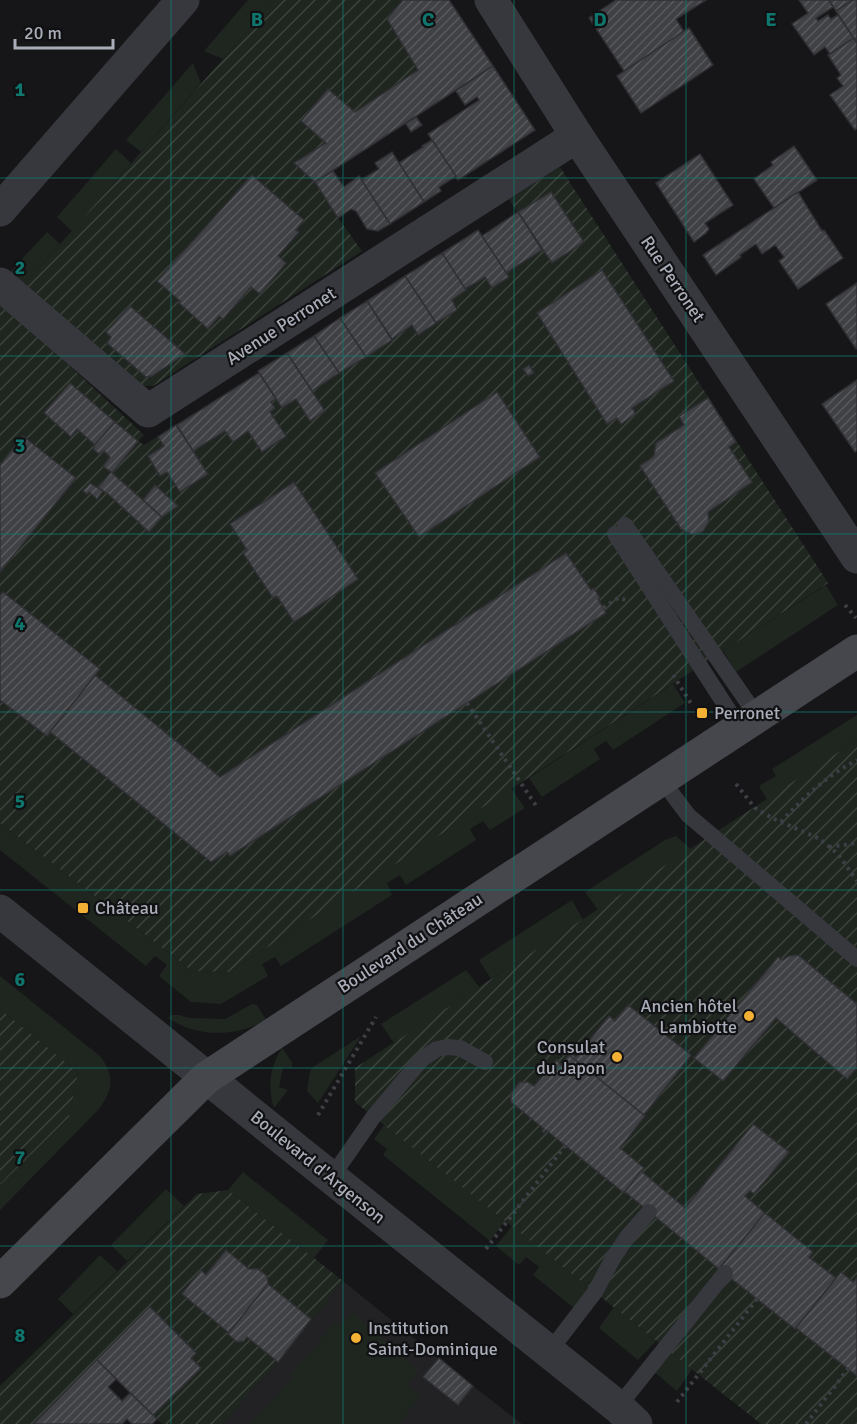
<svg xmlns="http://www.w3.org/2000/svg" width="857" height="1424" font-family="Signika,sans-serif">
<defs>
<pattern id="garden-furrows" width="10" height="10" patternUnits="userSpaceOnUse" patternTransform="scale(1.5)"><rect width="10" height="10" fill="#1e261f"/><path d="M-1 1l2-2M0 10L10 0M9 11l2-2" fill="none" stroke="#3c433d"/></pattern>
<pattern id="building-hatch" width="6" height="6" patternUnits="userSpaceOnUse" patternTransform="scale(1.5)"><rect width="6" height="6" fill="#404145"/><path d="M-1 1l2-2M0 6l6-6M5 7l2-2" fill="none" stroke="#595a5e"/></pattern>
</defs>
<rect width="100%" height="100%" fill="#161618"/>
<polygon fill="#222225" points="343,1281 473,1386 522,1424 222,1424 278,1362"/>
<g fill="#1e261f">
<polygon points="248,0 275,0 223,59 204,51"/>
<polygon points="193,63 201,83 141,152 126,140"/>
<polygon points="116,149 131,163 72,231 57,217"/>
<polygon points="47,232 60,244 25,284 8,274"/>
<polygon points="826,585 838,605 736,672 723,651"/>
<polygon points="673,684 685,703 613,750 606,741 594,749 600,759 542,797 529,778"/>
<polygon points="857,715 857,740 767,800 759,786 776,776 772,769"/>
<polygon points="511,788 525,808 490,830 483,821 470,829 476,840 406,885 400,875 387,883 392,895 281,966 275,957 262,964 268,976 221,1004 191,1002 159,976 167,965 155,956 146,966 0,850 0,823 192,971 229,972"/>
<polygon points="676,836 691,849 598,910 585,892 665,840"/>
<polygon points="572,900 583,920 491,979 479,960"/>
<polygon points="466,970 479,987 394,1043 381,1024"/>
<path d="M0,976L101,1057C115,1077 113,1091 98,1110L0,1210V1185L69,1117L78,1072L0,1009Z"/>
<path d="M252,1004L257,1005L266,1020C236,1037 197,1038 168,1018L172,1015H179L189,1018L225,1019Z"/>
<polygon points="361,1036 318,1103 307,1091 310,1071 313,1067"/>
<path d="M282,1048L292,1062V1068L283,1067L279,1087L288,1090L274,1108C267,1087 270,1066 282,1048Z"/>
<polygon points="385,1124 505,1221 490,1241 383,1155 387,1149 374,1139"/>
<polygon points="243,1172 328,1240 314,1258 228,1190"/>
<polygon points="166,1189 184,1206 127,1261 111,1245"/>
<polygon points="512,1226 591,1289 575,1309 533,1275 539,1267 526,1257 519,1265 496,1246"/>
<polygon points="100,1255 117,1271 73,1314 58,1299"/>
<polygon points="614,1307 656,1341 638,1360 599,1328"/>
<polygon points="353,1312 418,1371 406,1384 421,1397 398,1424 251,1424 293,1377 290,1374 336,1322 340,1326"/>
<polygon points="670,1351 692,1369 677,1391 653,1371"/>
</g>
<g fill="url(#garden-furrows)">
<polygon points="275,0 403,0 387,19 418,70 355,112 327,90 301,121 326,143 294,163 315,182 338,218 362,251 153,386 142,386 25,284"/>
<polygon points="560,167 828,583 229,972 192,971 0,823 0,301 144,435 138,441 144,445 258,373 258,371 478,230 482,236 517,212 509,199"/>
<polygon points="857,740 857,1424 761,1424 355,1102 355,1068"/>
<polygon points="0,1009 78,1072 69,1117 0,1185"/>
<polygon points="228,1190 343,1281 278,1362 222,1424 162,1424 153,1415 200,1368 191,1358 196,1353 150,1307 34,1424 0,1424 0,1386 197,1194"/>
</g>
<g fill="url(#building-hatch)" stroke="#303034" stroke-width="1.5">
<polygon points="403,0 449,0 493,66 315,182 294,163 326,143 301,121 328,89 355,112 418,70 387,19"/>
<polygon points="616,0 706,0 676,19 684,32 624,71 589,18"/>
<polygon points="799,0 829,0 833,7 816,18 818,21 828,15 831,19 838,15 854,38 830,54 825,47 814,55 792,24 808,13"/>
<polygon points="829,0 854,0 836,11"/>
<polygon points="853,0 857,0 857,43 836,11"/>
<polygon points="689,28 713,65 641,113 617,76"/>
<polygon points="854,38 857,43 857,128 855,130 830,95 843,86 837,78 841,75 828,55"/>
<polygon points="493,66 535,130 458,180 428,134 479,100 477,97 465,105 456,91"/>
<polygon points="416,117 422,125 411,132 406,124"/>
<polygon points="432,140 456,176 439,187 441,191 424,202 399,163 423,147 422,146"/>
<polygon points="794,146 817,180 774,208 754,179 773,165 771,162"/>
<polygon points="392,152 424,202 390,224 361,180 379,169 375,163"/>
<polygon points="700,154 733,205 705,223 709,229 706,233 694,242 656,183"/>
<polygon points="333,171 344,187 359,176 390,224 378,231 367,229 356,211 351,209 338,218 315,182"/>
<polygon points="252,175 304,220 296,230 299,232 278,256 286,263 260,294 251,287 223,319 219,316 208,329 178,302 180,301 157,281"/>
<polygon points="551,192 584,242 552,263 518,212"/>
<polygon points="798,192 822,231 824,230 843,258 798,289 779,261 784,257 775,245 762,254 756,244 740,255 741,257 716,275 703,255"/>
<polygon points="518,212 542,250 506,273 482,236"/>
<polygon points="478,230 509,277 492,288 485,277 465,289 442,253"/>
<polygon points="442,253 466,290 452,300 457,310 436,323 405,276"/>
<polygon points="602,270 674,381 632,408 636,414 621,424 617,418 607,424 537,313"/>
<polygon points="405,276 436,323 418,335 412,325 392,339 367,301"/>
<polygon points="857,283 857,348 856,349 826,304"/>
<polygon points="367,301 392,340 366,357 340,318"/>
<polygon points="130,306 185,354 152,376 146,377 107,343 111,337 106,332"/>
<polygon points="340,318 366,357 339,373 314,336"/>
<polygon points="314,336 339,373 312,391 287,353"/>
<polygon points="287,353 325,411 310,421 296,399 282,408 258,371"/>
<polygon points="529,365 534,373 528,376 523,369"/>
<polygon points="259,373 276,399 271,402 275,408 270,412 286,436 262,452 248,431 233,442 225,431 193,451 177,425"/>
<polygon points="857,380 857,450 855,452 822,404"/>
<polygon points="70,383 115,422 95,445 77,429 71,437 44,413"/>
<polygon points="497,392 540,457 419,537 375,473"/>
<polygon points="708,398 736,442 729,447 752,482 708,512 709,522 703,531 698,534 691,534 681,529 640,466 654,456 656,443 684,425 679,416"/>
<polygon points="115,422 138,441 112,473 103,466 110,457 104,451 99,454 94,450 94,446"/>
<polygon points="176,425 208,474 180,492 167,472 160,476 148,456 164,446 158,437"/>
<polygon points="23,436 76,478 0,572 0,465"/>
<polygon points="111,472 162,517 149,532 108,494 98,488"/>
<polygon points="294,482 358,579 294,622 277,596 273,598 243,553 247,550 230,524"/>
<polygon points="90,483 103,491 97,499 89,492 87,494 83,491"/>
<polygon points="155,485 178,506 162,517 143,500"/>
<polygon points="566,553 591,590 594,588 600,598 598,599 606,613 230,856 227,852 211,862 50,732 95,675 220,777"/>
<polygon points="3,592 100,669 47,736 0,700 0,595"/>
<polygon points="798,955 857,1004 857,1068 847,1079 776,1018 723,1081 694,1058 778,957 782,960 789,956"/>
<polygon points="628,1005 691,1055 644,1115 569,1055 571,1053 576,1057 609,1016 615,1021"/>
<polygon points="569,1055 645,1116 620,1148 644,1168 624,1193 546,1130 544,1133 542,1131 544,1129 511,1102 511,1093 520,1082 528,1082 534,1086 557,1060 561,1065"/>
<polygon points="753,1124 789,1152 754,1194 750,1191 745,1196 765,1213 719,1269 625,1192 641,1171 685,1208"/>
<polygon points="765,1213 813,1252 809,1257 836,1278 795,1329 719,1269"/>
<polygon points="226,1250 249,1269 258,1269 267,1276 268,1284 229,1333 182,1294 201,1270 206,1275"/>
<polygon points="841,1272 853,1282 857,1278 857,1376 796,1328"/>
<polygon points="268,1284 311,1319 278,1362 247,1337 244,1341 237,1342 228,1334"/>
<polygon points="150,1307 196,1353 191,1358 201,1368 153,1415 97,1360"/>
<polygon points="439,1358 473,1386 458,1405 423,1377"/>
<polygon points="97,1360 116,1379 108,1387 122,1401 130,1393 157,1419 152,1424 132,1424 127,1419 122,1424 34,1424"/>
</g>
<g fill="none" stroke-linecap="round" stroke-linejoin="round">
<g stroke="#3d3f44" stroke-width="4" stroke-dasharray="3 4.5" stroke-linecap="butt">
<polyline points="845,605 856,618"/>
<polyline points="603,608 618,598 627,600"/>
<polyline points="673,675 692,705"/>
<polyline points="467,703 537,807"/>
<polyline points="736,784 755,808 774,819 820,839 838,854 857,881"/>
<path d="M781,822C805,796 825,777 857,760"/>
<polyline points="829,847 857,843"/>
<polyline points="318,1115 376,1017"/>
<polyline points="486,1249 565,1146"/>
<polyline points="677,1402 757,1299"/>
<polyline points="806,1424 848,1369"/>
</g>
<g stroke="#37383d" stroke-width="16">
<polyline points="625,525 757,716"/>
<polyline points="615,534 740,728"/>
<polyline points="661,779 688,815 857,959"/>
<polyline points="331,1178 374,1116 422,1059 437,1049 447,1047 460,1048 485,1062"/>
<polyline points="549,1352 595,1292 612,1260 627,1237 649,1212"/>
<polyline points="618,1407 725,1273"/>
</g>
<g stroke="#37383d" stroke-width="33">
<polyline points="491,0 577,136 857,557"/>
<polyline points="0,210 183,0"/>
<polyline points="0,284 148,411 577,136"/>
<polyline points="0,911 298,1151 618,1407 636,1424"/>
</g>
<polyline stroke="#45474d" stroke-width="33" points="0,1282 206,1078 857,651"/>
</g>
<path fill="none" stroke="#0f766e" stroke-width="1.5" stroke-opacity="0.55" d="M171,0V1424M343,0V1424M514,0V1424M686,0V1424M0,178H857M0,356H857M0,534H857M0,712H857M0,890H857M0,1068H857M0,1246H857"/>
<g fill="#f2b134" stroke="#111113" stroke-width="2">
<rect x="696" y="707" width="12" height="12" rx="3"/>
<rect x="77" y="902" width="12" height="12" rx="3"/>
<circle cx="749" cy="1016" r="6"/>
<circle cx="617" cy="1057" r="6"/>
<circle cx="356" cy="1338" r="6"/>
</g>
<g text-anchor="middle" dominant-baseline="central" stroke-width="4.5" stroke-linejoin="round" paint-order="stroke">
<g font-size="18" fill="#a8adb8" stroke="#111113">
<text transform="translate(673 279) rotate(56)">Rue Perronet</text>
<text transform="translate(281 326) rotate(-33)">Avenue Perronet</text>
<text transform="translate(410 943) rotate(-33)">Boulevard du Château</text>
<text transform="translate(318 1167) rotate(39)">Boulevard d'Argenson</text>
</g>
<g font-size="18" fill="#a8adb8" stroke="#111113" text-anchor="start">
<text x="714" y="713">Perronet</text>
<text x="95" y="908">Château</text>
<text x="737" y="1006" text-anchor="end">Ancien hôtel<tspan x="737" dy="21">Lambiotte</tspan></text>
<text x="605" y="1047" text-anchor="end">Consulat<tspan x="605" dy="21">du Japon</tspan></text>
<text x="368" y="1328">Institution<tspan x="368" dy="21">Saint-Dominique</tspan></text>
</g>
</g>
<g font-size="20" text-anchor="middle" font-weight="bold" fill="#0f766e" stroke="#111113" stroke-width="4.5" stroke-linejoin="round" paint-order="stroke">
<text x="257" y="26">B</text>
<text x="428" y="26">C</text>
<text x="600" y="26">D</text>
<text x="771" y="26">E</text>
<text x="20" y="96">1</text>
<text x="20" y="274">2</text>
<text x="20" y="452">3</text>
<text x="20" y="630">4</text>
<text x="20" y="808">5</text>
<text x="20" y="986">6</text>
<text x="20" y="1164">7</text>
<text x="20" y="1342">8</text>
</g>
<path d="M15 39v9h98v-9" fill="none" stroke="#a8adb8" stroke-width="3"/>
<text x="24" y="39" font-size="18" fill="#a8adb8" stroke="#111113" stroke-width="4.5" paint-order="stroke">20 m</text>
</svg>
